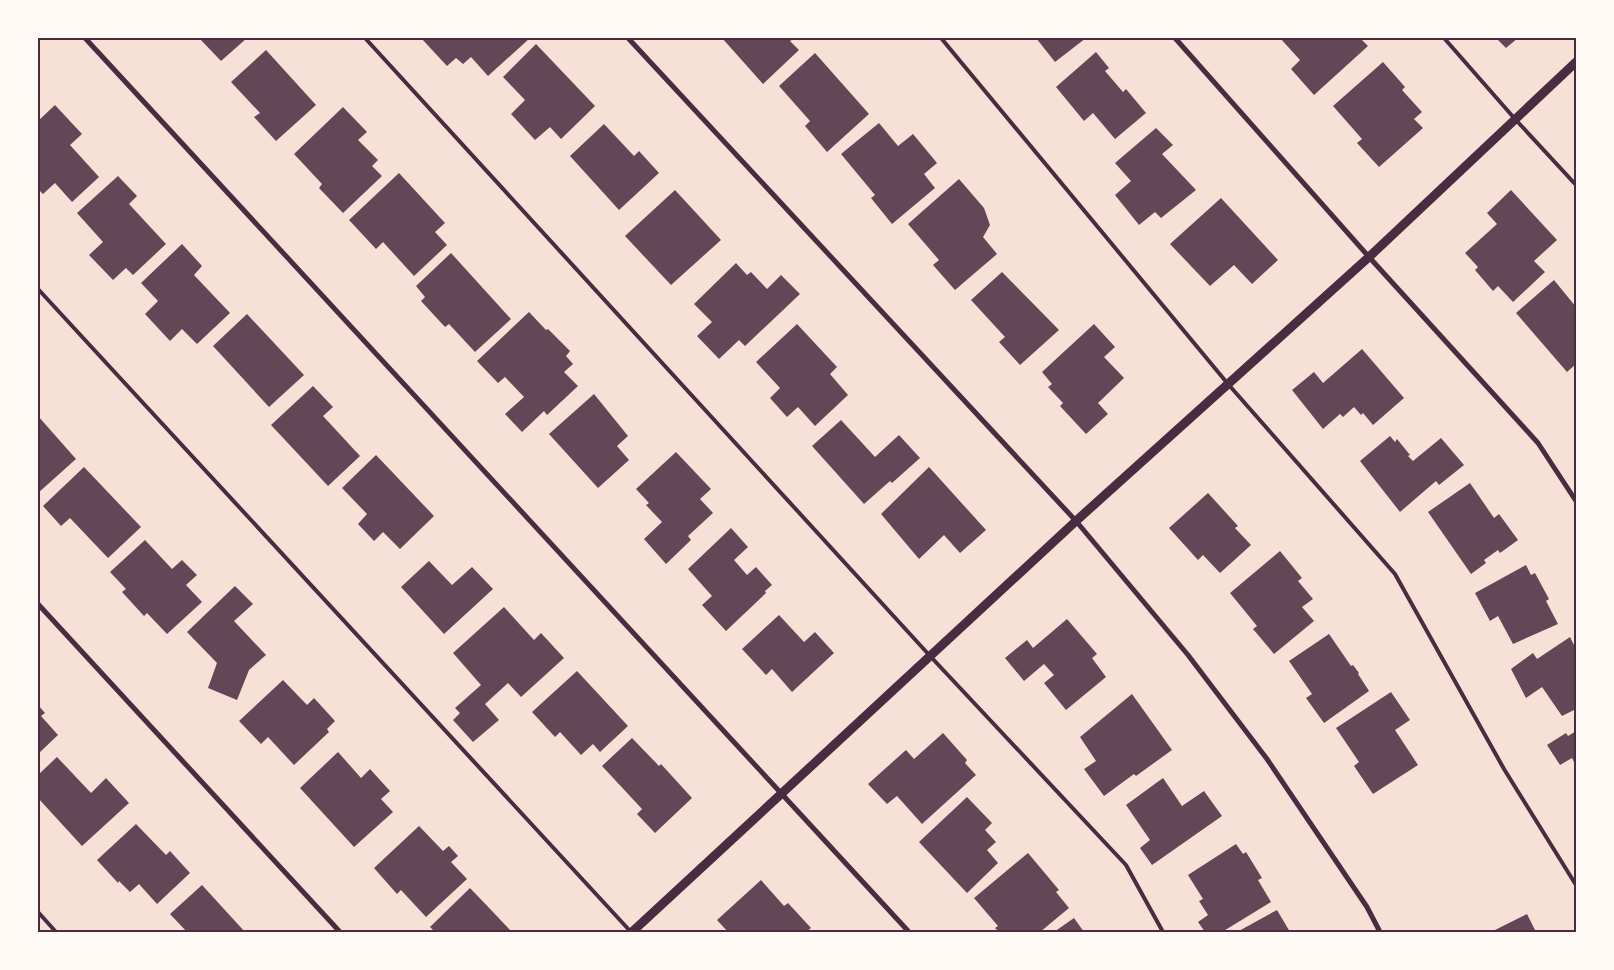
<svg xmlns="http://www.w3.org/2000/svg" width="1614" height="970" font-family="'Sofia Sans Condensed',sans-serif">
<rect width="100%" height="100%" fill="#f7e1d7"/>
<g fill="#644757">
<polygon points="199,38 247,38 221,61"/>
<polygon points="421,38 530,38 488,76 471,57 463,64 456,58 447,66"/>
<polygon points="722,38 795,38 790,41 799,50 763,84"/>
<polygon points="1036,38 1086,38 1055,62"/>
<polygon points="1280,38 1360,38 1368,46 1314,95 1291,69 1300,60"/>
<polygon points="1496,38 1518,38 1506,48"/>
<polygon points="536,44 595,106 561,139 550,127 535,140 511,114 525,100 503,77"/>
<polygon points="266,50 316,105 276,141 254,117 260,113 231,82"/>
<polygon points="1096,52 1109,68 1105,71 1123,92 1126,89 1146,113 1115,139 1093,113 1084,121 1056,87"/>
<polygon points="815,53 869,114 827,152 805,126 810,121 779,86"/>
<polygon points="1383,62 1405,87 1402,90 1422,112 1414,119 1423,128 1379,167 1357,143 1362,139 1333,106"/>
<polygon points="55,105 82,134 70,145 99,177 72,202 55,183 43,194 38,189 38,121"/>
<polygon points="343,107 367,132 358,140 378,160 372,166 382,176 343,213 319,188 322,184 294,154"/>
<polygon points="879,123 898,146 913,134 937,163 924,174 935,188 892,224 871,198 875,195 841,154"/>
<polygon points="604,124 634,156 639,151 659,173 619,210 570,156"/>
<polygon points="1156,128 1173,145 1162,154 1196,190 1161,218 1155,212 1139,225 1115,195 1131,181 1115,163"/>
<polygon points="399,173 445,223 435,232 447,245 414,276 383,242 376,249 349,220"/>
<polygon points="118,176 137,196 129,204 166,244 133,275 126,268 113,280 89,255 103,242 77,213"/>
<polygon points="959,179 984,208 990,225 983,237 997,254 955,290 933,265 939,260 908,224"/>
<polygon points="675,190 721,240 671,285 625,236"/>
<polygon points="1511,190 1557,240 1534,261 1545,272 1513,302 1498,286 1493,291 1475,270 1478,267 1465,253 1497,224 1487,213"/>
<polygon points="1221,198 1278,260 1252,284 1234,265 1210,286 1170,244"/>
<polygon points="182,244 202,266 194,275 230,313 197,344 182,329 170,341 145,314 158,301 141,283"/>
<polygon points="451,253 511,319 475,352 449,324 445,327 421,301 425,297 416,286"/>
<polygon points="736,263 747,275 751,272 767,289 781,275 800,294 745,346 739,340 719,359 697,336 712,322 694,304"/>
<polygon points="1002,272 1059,330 1020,365 999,342 1005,337 971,300"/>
<polygon points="1554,280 1576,307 1576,364 1567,372 1516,313"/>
<polygon points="529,312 546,330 548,329 570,351 566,356 573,364 564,372 578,386 547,415 544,411 522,432 505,414 524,397 505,377 498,383 477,361"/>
<polygon points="247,314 304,375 269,407 213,346"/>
<polygon points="797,324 837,367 830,374 848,395 815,426 798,407 787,417 770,398 780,388 756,362"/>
<polygon points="1094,324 1115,347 1104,357 1124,378 1098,403 1108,414 1086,434 1060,406 1063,403 1048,387 1052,384 1042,372"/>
<polygon points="1362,349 1404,398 1373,425 1363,413 1361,415 1354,407 1343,417 1340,414 1323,429 1292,390 1314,372 1323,383"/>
<polygon points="313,386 333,407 323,416 360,456 328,486 271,425"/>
<polygon points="594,394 628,436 617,446 629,460 598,488 549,434"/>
<polygon points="38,416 76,459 38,493"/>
<polygon points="841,420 875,457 899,435 920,458 892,483 890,481 864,504 812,446"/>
<polygon points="1390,436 1395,442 1397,439 1410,455 1408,456 1413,461 1441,438 1464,465 1439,485 1436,481 1400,512 1360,461"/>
<polygon points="676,452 711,489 700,499 713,513 688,536 691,540 666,564 644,539 662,522 646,505 649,503 636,489"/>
<polygon points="376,455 434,516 400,549 383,532 374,541 358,524 367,514 342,488"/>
<polygon points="84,467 141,527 108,558 70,518 61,526 43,506"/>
<polygon points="929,467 986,530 960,553 944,535 919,559 881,514"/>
<polygon points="1470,483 1494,518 1499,514 1518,540 1500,553 1498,550 1484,560 1486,563 1471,574 1428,512"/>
<polygon points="1208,493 1238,526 1235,528 1251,545 1220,573 1203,555 1198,560 1169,528"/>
<polygon points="731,528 748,547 734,560 747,575 756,567 772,585 765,591 766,593 726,631 702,605 712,596 688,569"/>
<polygon points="145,540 172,569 182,560 197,575 186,585 202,602 167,634 147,613 144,616 122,592 126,589 110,572"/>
<polygon points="1280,551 1302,578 1298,581 1313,599 1302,607 1314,621 1274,654 1253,629 1257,626 1230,593"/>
<polygon points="429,561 452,585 472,567 493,589 444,634 401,587"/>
<polygon points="1526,565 1531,575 1535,573 1549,599 1546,601 1558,624 1513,644 1498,616 1490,621 1475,593"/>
<polygon points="235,586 253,604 234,621 266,655 249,670 237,700 208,688 217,663 187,632"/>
<polygon points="504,607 534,640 541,633 564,658 521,697 508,683 485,704 499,720 473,742 453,720 460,713 455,708 481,685 453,653"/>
<polygon points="779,615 804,642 815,632 834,653 792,692 772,669 766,675 742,649"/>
<polygon points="1067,619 1097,654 1092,658 1106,677 1066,710 1044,683 1054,675 1044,664 1024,681 1005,658 1027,640 1033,648"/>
<polygon points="1329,634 1351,666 1353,665 1359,673 1358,674 1369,691 1324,723 1306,698 1312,694 1289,661"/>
<polygon points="1570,637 1576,649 1576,709 1562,716 1542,687 1526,698 1511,669 1533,653 1537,659"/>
<polygon points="577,671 628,726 600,752 593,744 581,755 560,732 555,737 532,712"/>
<polygon points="283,680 307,705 314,698 335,721 327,729 329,732 294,765 268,737 261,744 239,721"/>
<polygon points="1391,692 1410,720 1395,730 1418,765 1373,794 1354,766 1359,762 1336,728"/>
<polygon points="1132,694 1172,750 1136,776 1134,774 1104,796 1084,769 1096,761 1080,737"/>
<polygon points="38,705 45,713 41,716 58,735 38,754"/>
<polygon points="1576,731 1576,766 1572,758 1560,765 1547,745 1566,733 1568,736"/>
<polygon points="943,733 967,760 965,763 976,775 922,824 897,796 887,804 868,784 906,750 914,759"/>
<polygon points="632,738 659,766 661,764 692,798 655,833 637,814 642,809 602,766"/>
<polygon points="338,752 361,778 370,769 390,791 381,799 393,812 354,847 300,788"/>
<polygon points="57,757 91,793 106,778 129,803 82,846 38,798 38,775"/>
<polygon points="1163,778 1182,806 1204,791 1222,816 1152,865 1140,848 1150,840 1126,805"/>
<polygon points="967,797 992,823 985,830 996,842 987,850 998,863 967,893 919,842"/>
<polygon points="136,824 166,855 170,851 190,873 157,904 139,884 130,892 119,881 118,883 97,860"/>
<polygon points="419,826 443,851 449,846 458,856 451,862 467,879 426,917 401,890 397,894 374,868"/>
<polygon points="1236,844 1243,854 1246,852 1262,878 1258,880 1271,902 1222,932 1205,932 1198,922 1208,915 1199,901 1203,899 1188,875"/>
<polygon points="1028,853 1059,890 1056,892 1069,908 1040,932 999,932 995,928 998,926 974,898"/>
<polygon points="761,880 784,906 788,903 811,928 806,932 728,932 717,920"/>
<polygon points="202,885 245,932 187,932 170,914"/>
<polygon points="470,888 493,912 512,932 435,932 430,927"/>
<polygon points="1277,910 1290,932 1237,932"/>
<polygon points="1527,914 1536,932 1491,932"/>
<polygon points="1074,918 1084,932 1054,932"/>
</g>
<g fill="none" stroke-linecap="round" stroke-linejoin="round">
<g stroke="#4a2c40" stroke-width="4">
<polyline points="365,38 931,657 1126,865 1163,932"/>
<polyline points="941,38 1228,384 1395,574 1504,769 1576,885"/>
<polyline points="1444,38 1515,119 1576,185"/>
<polyline points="38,289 631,932"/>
<polyline points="38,912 56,932"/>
</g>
<g stroke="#4a2c40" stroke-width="5">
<polyline points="85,38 909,932"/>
<polyline points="628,38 1076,521 1188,655 1267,759 1367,907 1380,932"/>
<polyline points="1175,38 1369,257 1538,443 1576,501"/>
<polyline points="38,604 340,932"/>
</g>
<polyline stroke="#4a2c40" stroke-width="9" points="632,932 1076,521 1369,257 1576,62"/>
</g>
<rect width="1614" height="970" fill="none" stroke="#fffaf5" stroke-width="78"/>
<rect x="39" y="39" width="1536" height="892" fill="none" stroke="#4a2c40" stroke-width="2"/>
</svg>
